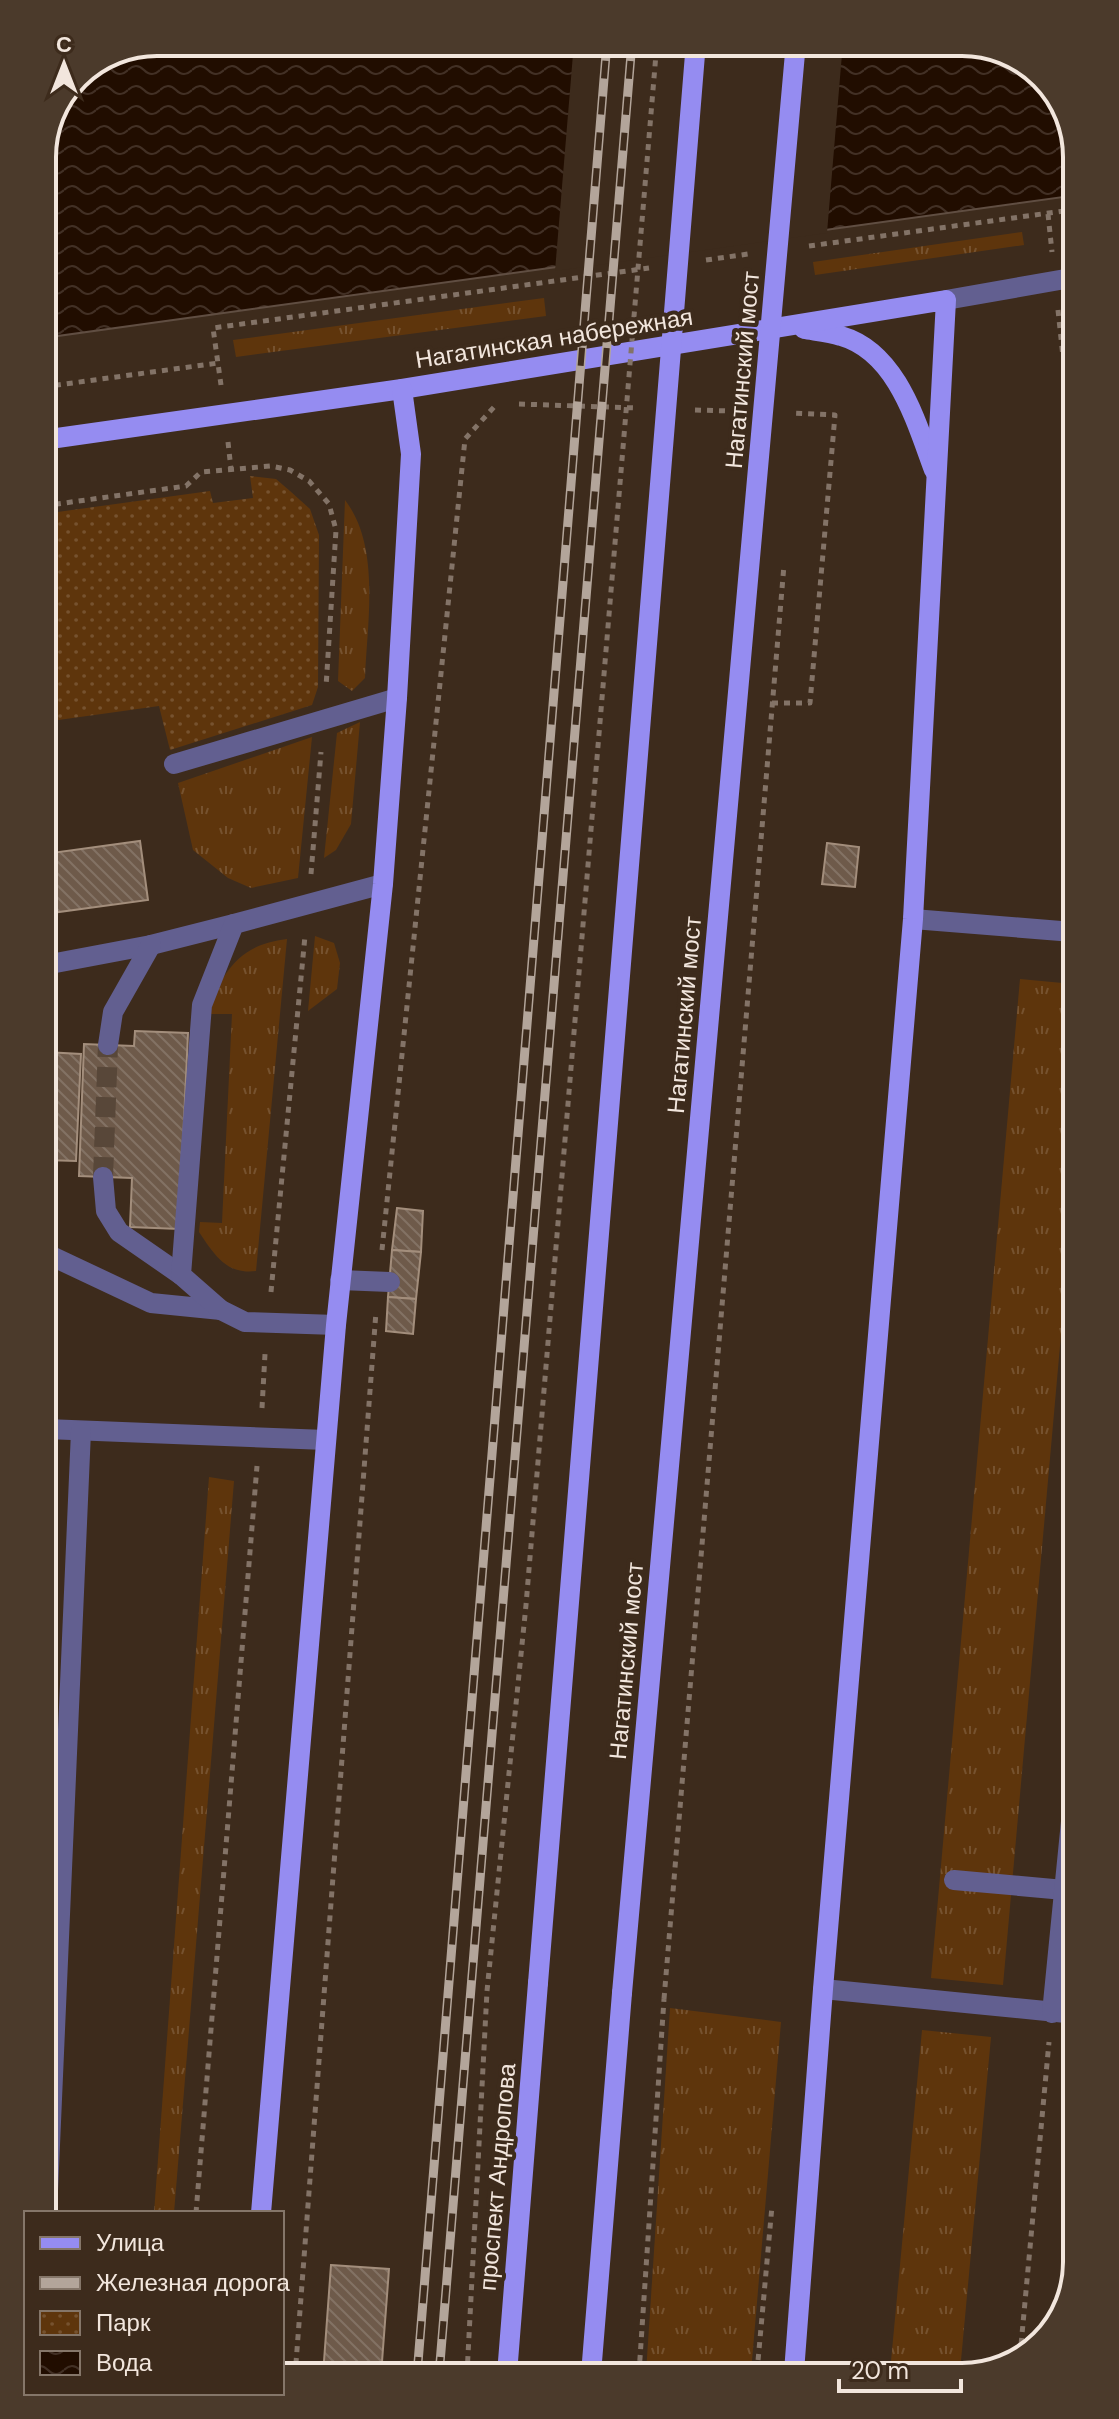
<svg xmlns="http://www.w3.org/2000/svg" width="1119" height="2419" font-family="'DM Sans',sans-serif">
<defs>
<pattern id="grass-tufts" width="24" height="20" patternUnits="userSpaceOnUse" patternTransform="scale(2)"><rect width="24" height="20" fill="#5e350c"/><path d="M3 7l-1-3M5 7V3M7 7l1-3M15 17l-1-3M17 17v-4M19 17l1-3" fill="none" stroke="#76522f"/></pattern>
<pattern id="park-dots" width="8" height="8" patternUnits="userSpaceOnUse" patternTransform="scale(2)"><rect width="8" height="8" fill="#5e350c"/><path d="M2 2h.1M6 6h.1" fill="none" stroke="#76522f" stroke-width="1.8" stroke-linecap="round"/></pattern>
<pattern id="water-waves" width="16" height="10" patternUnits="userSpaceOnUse" patternTransform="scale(2)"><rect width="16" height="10" fill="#210d00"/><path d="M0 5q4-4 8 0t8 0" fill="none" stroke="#423025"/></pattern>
<pattern id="building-back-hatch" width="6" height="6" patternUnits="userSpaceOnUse" patternTransform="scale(2)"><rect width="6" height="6" fill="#6e5a4a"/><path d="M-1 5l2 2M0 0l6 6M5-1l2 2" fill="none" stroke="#837264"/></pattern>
</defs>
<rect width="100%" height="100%" fill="#3d2b1c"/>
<g fill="url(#grass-tufts)">
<polygon points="1022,232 1024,245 815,275 813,262"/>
<polygon points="544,298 546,316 236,357 233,340"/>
<path d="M345,500C381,547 367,622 365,678L352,691L338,681Z"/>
<polygon points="360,722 351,824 336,850 324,858 337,733"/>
<polygon points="312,737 298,878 251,888 228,878 193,850 178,783"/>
<polygon points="315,936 334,943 340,963 337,989 308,1011"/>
<path d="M287,939L256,1271C226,1275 214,1254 199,1232L200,1222L222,1223L232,1014H211C211,999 216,990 223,978C240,952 257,943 287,939Z"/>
<polygon points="1020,979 1073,984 1074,1189 1003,1985 931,1978"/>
<polygon points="209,1477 234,1481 174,2213 154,2213"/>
<polygon points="670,2008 781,2022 751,2372 646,2373"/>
<polygon points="922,2030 991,2037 960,2371 890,2372"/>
</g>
<polygon fill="url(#park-dots)" points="250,476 276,479 290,491 310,509 319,535 318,687 312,705 170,750 159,706 44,722 43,514 210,491 213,503 253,498"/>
<polygon fill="url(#water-waves)" stroke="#604e42" stroke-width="2" points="157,42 970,42 1032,65 1071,119 1071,196 43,338 42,150 76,75"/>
<polygon fill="#3d2b1c" points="574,42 843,42 827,233 555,271"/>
<g fill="url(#building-back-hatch)" stroke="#a38e7c" stroke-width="2">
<polygon points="1072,704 1073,810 1063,777"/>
<polygon points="140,841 148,900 44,914 44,854"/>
<polygon points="827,843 859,847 855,887 822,884"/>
<polygon points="135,1031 188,1033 179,1229 130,1227 132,1178 79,1176 84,1044 134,1046"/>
<polygon points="45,1052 81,1054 76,1161 45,1160"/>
<polygon points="397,1208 423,1211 421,1252 392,1250"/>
<polygon points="392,1250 421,1252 416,1299 388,1297"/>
<polygon points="388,1297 416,1299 413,1334 386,1331"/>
<polygon points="331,2265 389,2269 381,2375 323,2375"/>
</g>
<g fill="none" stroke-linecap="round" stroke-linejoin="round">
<polyline stroke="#584739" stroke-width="20" stroke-dasharray="20 10" stroke-linecap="butt" points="103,1177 108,1045"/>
<g stroke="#837367" stroke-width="5" stroke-dasharray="6 6" stroke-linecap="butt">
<polyline points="1048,214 1052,252"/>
<polyline points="809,246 1071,210"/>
<polyline points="706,260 748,254"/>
<polyline points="1058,310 1063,357"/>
<polyline points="221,385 213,328 649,268"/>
<polyline points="43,387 218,363"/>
<polyline points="519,404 637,408"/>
<polyline points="695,410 733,411"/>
<polyline points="228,442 231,469"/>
<polyline points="43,506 186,486 201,472 271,466 290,470 309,481 329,504 336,530 326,687"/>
<polyline points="772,703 810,703 835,415 791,413"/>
<polyline points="311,874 321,752"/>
<polyline points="382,1250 465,439 494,407 498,407"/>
<polyline points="271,1292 305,936"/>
<polyline points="262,1408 265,1354"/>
<polyline points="196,2213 257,1466"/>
<polyline points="1020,2356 1049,2042"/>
<polyline points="757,2372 772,2206"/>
<polyline points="639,2373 664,1999"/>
<polyline points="467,2374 487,1991"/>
<polyline points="295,2376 376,1312"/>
</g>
<g stroke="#625f90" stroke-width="20">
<polyline points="946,300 1071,278"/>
<polyline points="174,764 397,698"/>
<polyline points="913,919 1073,932"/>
<polyline points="45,965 151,945 234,924"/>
<polyline points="108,1045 113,1012 151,945"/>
<polyline points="103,1177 106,1211 119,1232 181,1275"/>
<polyline points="45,1253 151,1303 221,1310"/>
<polyline points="340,1280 390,1282"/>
<polyline points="336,1325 245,1322 221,1310 181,1275 202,1005 234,924 383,884"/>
<polyline points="46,1429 326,1440"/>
<polyline points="954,1880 1064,1890"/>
<polyline points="823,1989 1076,2014"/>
<polyline points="1052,2013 1076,1771"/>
<polyline points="48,2191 81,1431"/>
</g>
<g stroke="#958cf1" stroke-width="20">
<path d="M804,329C816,331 830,332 841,336C897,352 916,422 934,470"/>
<polyline points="43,440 402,389 946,300 913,919 823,1989 794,2372"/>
<polyline points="261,2213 336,1325 383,884 397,698 411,454 402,389"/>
<polyline points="507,2374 538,1983"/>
<polyline points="591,2374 622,1993"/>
</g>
<defs>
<g id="rail">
<polyline points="417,2375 607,42"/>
<polyline points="439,2375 632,42"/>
</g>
</defs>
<use href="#rail" stroke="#b3a59a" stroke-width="9"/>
<use href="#rail" stroke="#3d2b1c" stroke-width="6" stroke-dasharray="18" stroke-linecap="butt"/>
<g stroke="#837367" stroke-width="5" stroke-dasharray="6 6" stroke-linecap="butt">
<polyline points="487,1991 526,1605 657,42"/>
<polyline points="664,1999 784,565"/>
</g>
<g stroke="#958cf1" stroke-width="20">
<polyline points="538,1983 696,42"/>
<polyline points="622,1993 796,42"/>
</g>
</g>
<g text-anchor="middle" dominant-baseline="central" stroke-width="8" stroke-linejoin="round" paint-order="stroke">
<g font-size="24" fill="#f2e6dd" stroke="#3d2b1c">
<text transform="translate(554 338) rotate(-9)">Нагатинская набережная</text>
<text transform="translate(742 370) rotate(-85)">Нагатинский мост</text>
<text transform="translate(684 1015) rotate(-85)">Нагатинский мост</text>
<text transform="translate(626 1661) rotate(-85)">Нагатинский мост</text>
<text transform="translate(497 2177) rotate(-85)">проспект Андропова</text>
</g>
</g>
<path d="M0 0H1119V2419H0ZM157 56H962A101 101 0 0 1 1063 157V2262A101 101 0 0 1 962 2363H157A101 101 0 0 1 56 2262V157A101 101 0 0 1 157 56Z" fill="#4b3a2b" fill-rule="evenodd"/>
<path fill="none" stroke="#f2e6dd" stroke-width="4" d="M157 56H962A101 101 0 0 1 1063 157V2262A101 101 0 0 1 962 2363H157A101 101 0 0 1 56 2262V157A101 101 0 0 1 157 56Z"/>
<rect x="24" y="2211" width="260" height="184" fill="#3d2b1c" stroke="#857669" stroke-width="2"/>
<rect x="40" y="2237" width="40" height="12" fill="#958cf1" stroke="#857669" stroke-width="2"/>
<text x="96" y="2251" font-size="24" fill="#f2e6dd">Улица</text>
<rect x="40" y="2277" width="40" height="12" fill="#b3a59a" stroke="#857669" stroke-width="2"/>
<text x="96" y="2291" font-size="24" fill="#f2e6dd">Железная дорога</text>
<rect x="40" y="2311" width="40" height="24" fill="url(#park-dots)" stroke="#857669" stroke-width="2"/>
<text x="96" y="2331" font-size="24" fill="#f2e6dd">Парк</text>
<rect x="40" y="2351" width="40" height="24" fill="url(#water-waves)" stroke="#857669" stroke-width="2"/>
<text x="96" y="2371" font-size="24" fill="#f2e6dd">Вода</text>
<g transform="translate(64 64)" stroke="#3d2b1c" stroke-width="6" paint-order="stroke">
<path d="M0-6L14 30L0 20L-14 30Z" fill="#f2e6dd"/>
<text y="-12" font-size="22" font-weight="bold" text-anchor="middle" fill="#f2e6dd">С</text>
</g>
<path d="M839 2379v12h122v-12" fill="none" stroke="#f2e6dd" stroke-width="4"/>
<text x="851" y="2379" font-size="24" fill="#f2e6dd" stroke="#3d2b1c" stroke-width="6" paint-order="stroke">20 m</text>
</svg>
